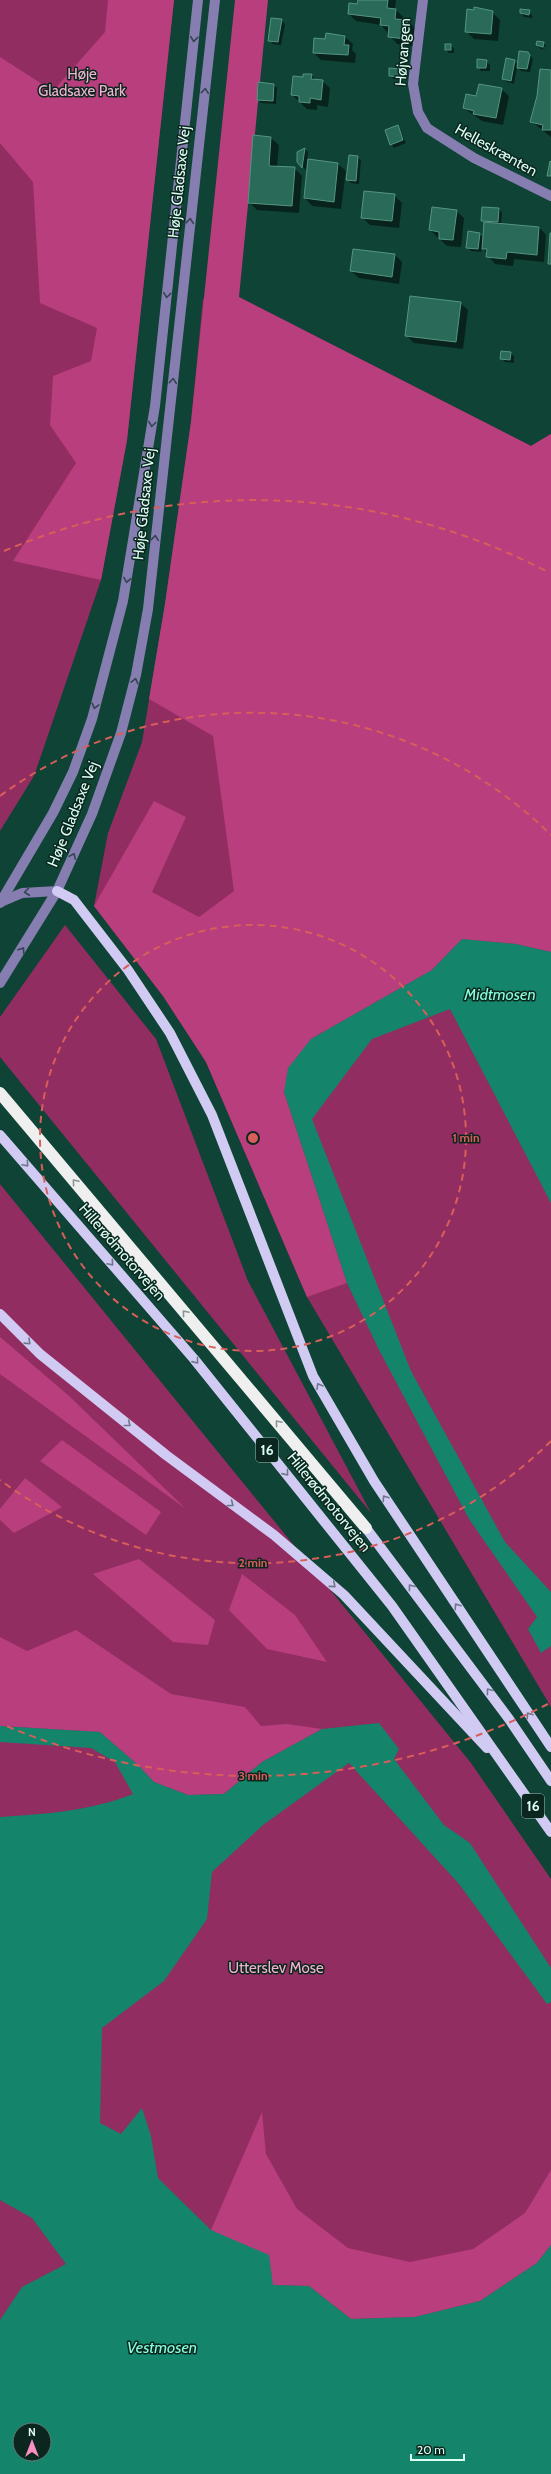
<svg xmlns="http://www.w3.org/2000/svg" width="551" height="2474" font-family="Cabin,sans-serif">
<rect width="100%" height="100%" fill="#0e4335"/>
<g fill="#912d61" fill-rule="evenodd">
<polygon points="0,0 174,0 127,440 101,580 34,776 0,831"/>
<polygon points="239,297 531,446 551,434 551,1707 307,1297 206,1062 163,996 94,906 108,833 142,742 165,604 191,422 203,299"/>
<polygon points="65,925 156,1039 248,1281 371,1513 0,1057 0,1017"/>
<path d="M0,1184L471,1763L551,1879V2474H0ZM20,2430H44V2454H20Z"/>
</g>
<g fill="#b83e7d">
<polygon points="108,0 174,0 127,440 101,580 13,561 76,463 50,425 53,376 91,361 97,328 40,303 33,182 0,143 0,57 53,91 105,32"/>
<polygon points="235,0 268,0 239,297 531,446 551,434 551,952 516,944 462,939 432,970 311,1039 284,1092 347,1283 307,1297 206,1062 163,996 94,906 154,801 186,817 152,892 199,917 234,891 213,736 149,699 165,604 191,422"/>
<polygon points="0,1337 68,1395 186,1509 0,1374"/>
<polygon points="62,1440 161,1512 146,1535 40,1461"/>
<polygon points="25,1478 62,1507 14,1533 0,1520 0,1509"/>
<polygon points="139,1559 215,1620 208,1645 173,1642 93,1574"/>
<polygon points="242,1574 295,1615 327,1662 267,1649 229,1610"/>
<polygon points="76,1630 171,1694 245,1707 261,1726 287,1724 322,1729 262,1762 224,1794 188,1795 154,1782 139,1766 100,1732 0,1726 0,1637 27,1651"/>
<polygon points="262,2112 266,2154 297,2209 348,2248 410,2262 473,2249 525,2213 551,2170 551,2245 537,2263 480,2301 415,2317 351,2319 309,2286 273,2285 211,2230"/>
</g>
<g fill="#14846a" fill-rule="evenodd">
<polygon points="462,939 516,944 551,952 551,1203 450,1009 372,1039 312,1119 411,1371 505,1542 551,1592 551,1646 541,1653 528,1629 537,1617 469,1519 379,1350 347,1283 284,1092 288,1068 311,1039 432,970"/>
<path d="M379,1723L399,1749L394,1759L444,1825L470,1843L551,1968V2002L547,2004L459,1884L349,1763L263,1825L212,1872L207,1919L164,1981L102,2028L100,2123L121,2134L142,2108L151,2136L158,2178L211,2230L269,2255L273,2285L309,2286L351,2319L415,2317L480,2301L537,2263L551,2245V2474H0V2320L22,2287L66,2264L32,2218L0,2200V1817C44,1814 91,1811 133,1794L115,1762L91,1748L0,1742V1726L100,1732L139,1766L154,1782L188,1795L224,1794L262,1762L322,1729ZM20,2430H44V2454H20Z"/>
</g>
<g fill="#0007">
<polygon points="359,0 396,0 395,9 403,17 403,20 408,21 415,28 413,46 397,44 381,25 356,21 349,14 358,5"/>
<polygon points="474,11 492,12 500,20 498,41 474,39 466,31"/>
<polygon points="529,11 533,18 524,17 521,13"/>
<polygon points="281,20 285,24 281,45 273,44 269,40"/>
<polygon points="326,34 345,37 353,44 352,50 356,54 355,63 321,60 314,53 326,41"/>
<polygon points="543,43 547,47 540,45 540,47 546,50 541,49 537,45"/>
<polygon points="451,45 454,49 454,53 449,53 446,50"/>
<polygon points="528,53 533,59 530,72 521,71 517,67 514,84 507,82 503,79 514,61 518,65"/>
<polygon points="486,61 490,65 490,71 481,71 478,67"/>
<polygon points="401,70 404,74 404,80 393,79 390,76"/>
<polygon points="551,71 551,137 531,121"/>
<polygon points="311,75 316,80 322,81 330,88 328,107 317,105 317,110 307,109 292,95 304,78"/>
<polygon points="274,85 277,88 276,104 261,103 258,99"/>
<polygon points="501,89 509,96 503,125 482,121 464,108 477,97"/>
<polygon points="398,126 406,143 394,148 391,144"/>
<polygon points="254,136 271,138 279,145 277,167 294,168 302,176 299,213 257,210 249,202"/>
<polygon points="305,149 308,152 306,170 298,162"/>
<polygon points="357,157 361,160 359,184 351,183 348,180"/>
<polygon points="309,160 338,164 346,171 341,209 312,206 305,198"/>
<polygon points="394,195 402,203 399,228 370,225 362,217"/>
<polygon points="499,209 502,213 501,224 539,227 546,235 544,262 514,259 513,266 495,264 482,247 481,252 471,251 467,247 479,234 484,238 485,223 482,220"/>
<polygon points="456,211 464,218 461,247 447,246 430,230"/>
<polygon points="395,255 402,262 399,284 359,278 351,271"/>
<polygon points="460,303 468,310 463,349 414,343 406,335"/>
<polygon points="510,353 514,356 514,363 505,362 502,359"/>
</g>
<g fill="#296b58" stroke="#559581">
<polygon points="358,0 388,0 387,8 396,9 395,19 408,20 406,39 388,37 389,26 380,25 381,18 348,14 349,3 357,4"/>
<polygon points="474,7 493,11 491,34 465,32 467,9 474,10"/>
<polygon points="520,9 530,10 529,15 520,13"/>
<polygon points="271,18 282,19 278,42 268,41"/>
<polygon points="326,33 345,36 344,45 349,45 348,55 313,53 314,38 325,39"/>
<polygon points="537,41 544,42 543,47 536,45"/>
<rect x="445" y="44" width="6" height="6"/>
<polygon points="519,51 528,52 530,55 527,69 517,68"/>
<polygon points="506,58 515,60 511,81 502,79"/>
<polygon points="477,59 487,60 486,68 477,68"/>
<polygon points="389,68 401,69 400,77 389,76"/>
<polygon points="540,69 551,70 551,130 542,130 543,125 530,122 537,96"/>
<polygon points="303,74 312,74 311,79 323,80 321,100 310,98 310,103 299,102 299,96 291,95 293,76 303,77"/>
<polygon points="258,82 274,84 273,101 257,100"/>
<polygon points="479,84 502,88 496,118 473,114 474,111 463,108 466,94 476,96"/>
<polygon points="398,125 403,140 390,145 385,130"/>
<polygon points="253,135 271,137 269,166 295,167 292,206 248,203"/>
<polygon points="305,148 302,168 297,162 297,152"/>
<polygon points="349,155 358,156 356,181 346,180"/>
<polygon points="308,159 338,163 334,202 304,198"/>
<polygon points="550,161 551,162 551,176 547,176"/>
<polygon points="364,191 395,194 392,221 361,218"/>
<polygon points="432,207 457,210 453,240 439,239 439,232 429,230"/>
<polygon points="482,207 499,208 498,222 481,221"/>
<polygon points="484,222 539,227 537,255 507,252 506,259 486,257 487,249 482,249"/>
<polygon points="468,231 480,233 478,249 466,248"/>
<polygon points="550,233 551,233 551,264 548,264"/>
<polygon points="353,249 395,254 392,277 350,271"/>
<polygon points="410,296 461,302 456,342 405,336"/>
<polygon points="501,351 511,352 510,360 500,359"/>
</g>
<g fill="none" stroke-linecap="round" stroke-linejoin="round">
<g stroke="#867db0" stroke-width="10">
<polyline points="423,0 413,84 418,112 427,128 474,158 551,196"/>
<polyline points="1,902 22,893 57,891"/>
<polyline points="0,903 53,813 73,772 92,719 123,601 155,406 198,0"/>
<polyline points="0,983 57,891 92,814 121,733 136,675 148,609 215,0"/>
</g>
<g stroke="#d1cbf4" stroke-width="10">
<polyline points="57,891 74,900 128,970 170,1033 212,1115 313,1376 374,1481 551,1747"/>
<polyline points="0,1135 194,1359 392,1606 551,1832"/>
<polyline points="0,1314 40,1354 166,1455 274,1535 344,1595 487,1748"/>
<polyline points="366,1528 509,1719 551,1781"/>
</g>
<polyline stroke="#efefef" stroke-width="12" points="0,1093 366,1528"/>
</g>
<defs><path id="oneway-chevron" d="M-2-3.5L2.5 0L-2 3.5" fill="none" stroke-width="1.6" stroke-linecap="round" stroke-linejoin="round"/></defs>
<g stroke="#354451">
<use href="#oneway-chevron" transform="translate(194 39) rotate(96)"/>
<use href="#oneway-chevron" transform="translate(205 91) rotate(-84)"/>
<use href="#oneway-chevron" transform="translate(190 221) rotate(-84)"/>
<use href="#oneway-chevron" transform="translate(167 295) rotate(96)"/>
<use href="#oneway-chevron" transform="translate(173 381) rotate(-84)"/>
<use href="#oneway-chevron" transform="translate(152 424) rotate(98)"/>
<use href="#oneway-chevron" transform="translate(155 538) rotate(-84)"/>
<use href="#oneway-chevron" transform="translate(127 580) rotate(100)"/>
<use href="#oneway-chevron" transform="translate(135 681) rotate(-76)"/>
<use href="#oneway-chevron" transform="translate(95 706) rotate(105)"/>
<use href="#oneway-chevron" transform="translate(73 856) rotate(-66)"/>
<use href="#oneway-chevron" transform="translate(27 892) rotate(173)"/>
<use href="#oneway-chevron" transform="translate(22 950) rotate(-56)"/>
</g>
<g stroke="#6e7889">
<use href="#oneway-chevron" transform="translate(26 1164) rotate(49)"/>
<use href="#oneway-chevron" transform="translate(111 1263) rotate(49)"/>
<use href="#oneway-chevron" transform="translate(28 1342) rotate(44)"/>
<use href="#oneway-chevron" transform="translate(196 1361) rotate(51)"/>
<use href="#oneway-chevron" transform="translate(319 1386) rotate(-120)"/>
<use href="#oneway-chevron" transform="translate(128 1424) rotate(39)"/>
<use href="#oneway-chevron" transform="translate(286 1473) rotate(51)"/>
<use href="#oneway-chevron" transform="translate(385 1498) rotate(-124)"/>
<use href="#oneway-chevron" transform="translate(231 1504) rotate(37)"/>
<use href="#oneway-chevron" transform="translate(333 1585) rotate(40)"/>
<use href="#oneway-chevron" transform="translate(411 1587) rotate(-127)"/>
<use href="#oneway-chevron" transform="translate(457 1606) rotate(-124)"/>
<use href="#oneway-chevron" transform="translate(489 1691) rotate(-127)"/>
<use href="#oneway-chevron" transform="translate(529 1715) rotate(-124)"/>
</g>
<g stroke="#889591">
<use href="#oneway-chevron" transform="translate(75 1182) rotate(-130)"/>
<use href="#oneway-chevron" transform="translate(185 1313) rotate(-130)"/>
<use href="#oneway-chevron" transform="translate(278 1423) rotate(-130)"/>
</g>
<g fill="none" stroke="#d85e5a" stroke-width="2" stroke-dasharray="7 5">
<circle cx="253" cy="1138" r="213"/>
<path d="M551 1441A425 425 0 0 1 0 1480M0 796A425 425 0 0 1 551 835"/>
<path d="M548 1704A638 638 0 0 1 4 1725M4 551A638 638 0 0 1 548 572"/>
</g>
<g text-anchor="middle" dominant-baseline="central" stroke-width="3" stroke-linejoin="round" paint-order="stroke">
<g fill="#0a261e" stroke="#9ebdb2" stroke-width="1">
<rect x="256" y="1438" width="22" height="24" rx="3"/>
<rect x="522" y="1794" width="22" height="24" rx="3"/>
</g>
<g font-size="14" font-weight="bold" fill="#ddfef2">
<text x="267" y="1450">16</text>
<text x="533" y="1806">16</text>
</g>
<g font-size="15" fill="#ddfef2" stroke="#0a261e">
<text transform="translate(403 52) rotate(-86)">Højvangen</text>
<text transform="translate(496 150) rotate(29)">Helleskrænten</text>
<text transform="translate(179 182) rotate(-84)">Høje Gladsaxe Vej</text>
<text transform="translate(144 504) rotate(-84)">Høje Gladsaxe Vej</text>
<text transform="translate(73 814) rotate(-68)">Høje Gladsaxe Vej</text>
<text transform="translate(122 1252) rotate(49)">Hillerødmotorvejen</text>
<text transform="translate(329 1502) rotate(51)">Hillerødmotorvejen</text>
</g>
<g font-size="15" fill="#f3b4cf" stroke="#0a261e">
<text x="82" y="74">Høje<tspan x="82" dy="17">Gladsaxe Park</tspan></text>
<text x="276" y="1968">Utterslev Mose</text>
</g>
<g font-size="16" font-style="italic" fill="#88fedb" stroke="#0a261e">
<text x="500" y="994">Midtmosen</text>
<text x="162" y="2347">Vestmosen</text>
</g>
</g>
<circle cx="253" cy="1138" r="6" fill="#d85e5a" stroke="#0a261e" stroke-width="2"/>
<g font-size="12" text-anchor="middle" font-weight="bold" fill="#d85e5a" stroke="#0a261e" stroke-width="3" stroke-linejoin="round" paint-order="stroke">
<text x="466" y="1142">1 min</text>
<text x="253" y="1567">2 min</text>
<text x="253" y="1780">3 min</text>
</g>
<g transform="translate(32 2442)"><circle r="19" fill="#0a261e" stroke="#5e7c73"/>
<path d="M0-3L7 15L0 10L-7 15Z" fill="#fc8fc1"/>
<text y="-6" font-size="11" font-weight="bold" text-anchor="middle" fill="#ddfef2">N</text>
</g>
<path d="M411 2454v6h53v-6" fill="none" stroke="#ddfef2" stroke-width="2"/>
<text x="417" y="2454" font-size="12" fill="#ddfef2" stroke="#0a261e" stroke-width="3" paint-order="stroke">20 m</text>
</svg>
